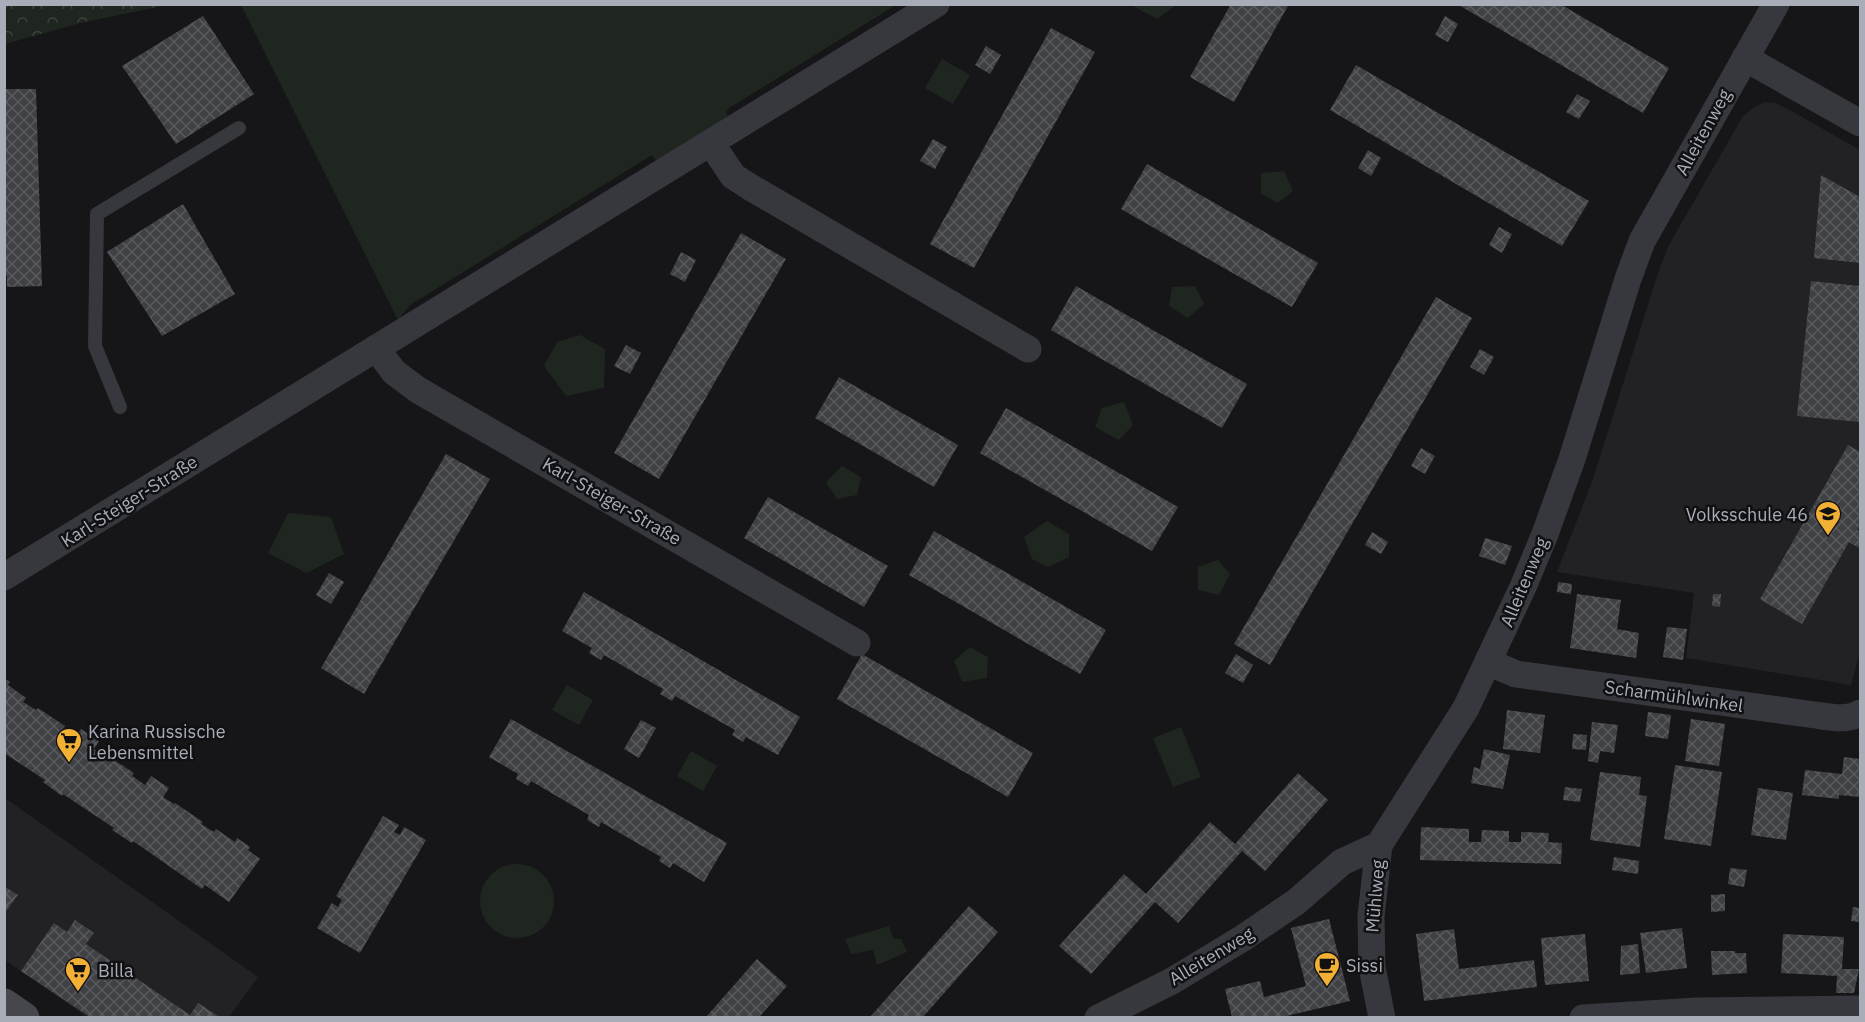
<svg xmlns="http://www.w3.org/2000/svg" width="1865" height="1022" font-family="'IBM Plex Sans',sans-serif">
<defs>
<pattern id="forest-crowns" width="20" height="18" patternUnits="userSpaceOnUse" patternTransform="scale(1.5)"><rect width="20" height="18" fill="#1e261f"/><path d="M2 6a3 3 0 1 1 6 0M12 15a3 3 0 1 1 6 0" fill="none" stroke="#3c433d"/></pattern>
<pattern id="building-cross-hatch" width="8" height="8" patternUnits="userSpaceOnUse" patternTransform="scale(1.5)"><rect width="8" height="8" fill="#404145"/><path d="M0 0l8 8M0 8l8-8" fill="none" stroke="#595a5e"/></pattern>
</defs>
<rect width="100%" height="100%" fill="#161618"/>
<g fill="#222225">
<polygon points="1765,102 1775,103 1788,109 1860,150 1860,651 1851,685 1686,658 1694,593 1557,572 1592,482 1659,270 1669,245 1743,116 1753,108"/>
<polygon points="5,798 258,977 229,1017 87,1017 5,960"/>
</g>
<polygon fill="url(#forest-crowns)" points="4,5 5,4 167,5 80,23 5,44"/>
<g fill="#1e261f">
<polygon points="241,5 896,5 726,110 728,117 656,161 652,155 410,305 398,320"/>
<polygon points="1131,5 1176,5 1157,19"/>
<polygon points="942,59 970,75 953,104 925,88"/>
<polygon points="1284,171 1293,191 1278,203 1261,194 1261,173"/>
<polygon points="1195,286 1204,304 1188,318 1169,306 1172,287"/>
<polygon points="580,335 605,349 604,388 566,396 544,366 557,342"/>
<polygon points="1124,402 1133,425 1119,440 1095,427 1102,408"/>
<polygon points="842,466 861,477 857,495 837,499 826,482"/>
<polygon points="288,513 331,517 344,554 306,573 268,553"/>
<polygon points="1047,521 1069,534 1069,557 1048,567 1032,559 1024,537"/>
<polygon points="1218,560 1230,574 1219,595 1198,590 1198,567"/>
<polygon points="970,647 988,657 987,678 962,682 954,661"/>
<polygon points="567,685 593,700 579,725 552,710"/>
<polygon points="1181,727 1201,777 1173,787 1153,738"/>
<polygon points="691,751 717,766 703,791 677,776"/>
<circle cx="517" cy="901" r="37"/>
<polygon points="889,926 894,939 901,939 907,952 877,965 873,950 851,954 845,939"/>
</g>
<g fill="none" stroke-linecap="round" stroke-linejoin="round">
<polyline stroke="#2c353c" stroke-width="8" points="4,5 5,4"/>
</g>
<g fill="url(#building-cross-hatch)">
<polygon points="1231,4 1289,4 1234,102 1190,77"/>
<polygon points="1457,4 1560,4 1669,68 1643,113"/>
<polygon points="203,16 254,94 176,144 122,66"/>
<polygon points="1445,16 1458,24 1448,42 1435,35"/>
<polygon points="1051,28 1095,52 974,268 930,244"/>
<polygon points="986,46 1001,55 990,74 975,65"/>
<polygon points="1356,65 1589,201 1562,246 1330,110"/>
<polygon points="4,89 36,89 42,286 7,287 7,276 4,276"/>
<polygon points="1577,94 1590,101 1579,119 1566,112"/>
<polygon points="933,139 947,147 935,169 920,161"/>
<polygon points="1368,150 1381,158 1371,176 1358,168"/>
<polygon points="1147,164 1318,263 1292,307 1121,209"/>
<polygon points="1821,175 1860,197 1860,263 1814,258"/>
<polygon points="183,204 235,294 162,336 107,252"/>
<polygon points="1499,227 1512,234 1502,253 1489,245"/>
<polygon points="741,233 786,259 659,479 614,453"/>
<polygon points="681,252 696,260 685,282 670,274"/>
<polygon points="1811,281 1860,286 1860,422 1797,416"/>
<polygon points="1076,286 1247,384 1222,428 1051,330"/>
<polygon points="1436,297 1472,318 1270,665 1234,644"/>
<polygon points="626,345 641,353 630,374 614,366"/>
<polygon points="1480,349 1494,357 1484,375 1470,367"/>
<polygon points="839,377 958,445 934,487 815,418"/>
<polygon points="1006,408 1178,507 1152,551 980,453"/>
<polygon points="1848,445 1860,452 1860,524 1857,530 1860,531 1860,545 1859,548 1849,542 1802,624 1760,599"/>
<polygon points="1421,448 1435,456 1425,474 1411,466"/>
<polygon points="446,454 490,479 364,694 321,668"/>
<polygon points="768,497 888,566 864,607 744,538"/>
<polygon points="934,531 1106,630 1080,674 909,575"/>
<polygon points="1372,532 1388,542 1381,554 1365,545"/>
<polygon points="1485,538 1512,546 1505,565 1479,556"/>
<polygon points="329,573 344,582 331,604 316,595"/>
<polygon points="1558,582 1572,584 1571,594 1557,592"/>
<polygon points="584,592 800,717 778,755 746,737 743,742 732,735 735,730 675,696 672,701 660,694 663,689 604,655 601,660 589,653 592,648 562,631"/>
<polygon points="1577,594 1621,600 1617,629 1639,633 1636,658 1570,648"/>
<polygon points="1713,594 1721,594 1720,607 1712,606"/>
<polygon points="1667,627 1687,629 1683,660 1663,657"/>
<polygon points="862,654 1033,753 1008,797 837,699"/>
<polygon points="1236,654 1253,665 1243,683 1225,673"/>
<polygon points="4,678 10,682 8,685 26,698 23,702 36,710 38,708 65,726 63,729 75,737 81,729 99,741 94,749 105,757 106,755 134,773 132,776 145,785 151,776 169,788 163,797 174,804 175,803 203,822 201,824 214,832 216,829 235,842 237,838 250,847 248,850 260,859 229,902 205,885 202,889 133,841 132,843 112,830 114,828 63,794 62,796 43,782 45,780 4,753"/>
<polygon points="1507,710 1545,715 1540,753 1503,749"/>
<polygon points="1648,712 1671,715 1668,739 1645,736"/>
<polygon points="511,719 727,843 704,882 673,863 670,868 659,861 661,857 601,822 599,827 587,820 589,815 531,781 528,786 516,779 518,774 489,757"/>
<polygon points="1691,719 1725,724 1719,766 1685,761"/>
<polygon points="641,720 656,728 639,758 624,749"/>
<polygon points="1592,722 1618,725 1614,753 1600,751 1598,763 1588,761"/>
<polygon points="1573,734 1587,735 1586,750 1572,749"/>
<polygon points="1484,749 1510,755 1503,789 1471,783 1474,767 1480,769"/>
<polygon points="1844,757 1860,759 1860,797 1839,795 1839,799 1802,795 1805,770 1842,774"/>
<polygon points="1675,765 1722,772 1711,846 1664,839"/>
<polygon points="1600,772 1641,777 1639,795 1647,796 1640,847 1590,840"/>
<polygon points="1298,773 1328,800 1265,871 1242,851 1178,923 1155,902 1091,974 1059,946 1124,874 1146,894 1210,822 1235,844"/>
<polygon points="1565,787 1582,789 1580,802 1563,800"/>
<polygon points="1758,788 1793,793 1786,840 1751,835"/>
<polygon points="383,816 399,825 394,832 400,835 404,827 426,840 360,953 317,928 332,903 338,907 342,900 336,896"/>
<polygon points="1421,827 1469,829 1469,842 1481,842 1482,830 1509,831 1509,842 1521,842 1521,832 1549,833 1548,842 1562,843 1561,864 1420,860"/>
<polygon points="1614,857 1639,861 1638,874 1612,870"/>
<polygon points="1730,868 1747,870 1744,887 1728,884"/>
<polygon points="4,886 18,895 4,914"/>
<polygon points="1725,894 1725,911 1711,912 1711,895"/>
<polygon points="969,906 998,932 923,1017 870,1017"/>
<polygon points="1853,907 1860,908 1860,922 1851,921"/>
<polygon points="1329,919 1350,1001 1282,1017 1232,1017 1225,989 1260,981 1264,997 1306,986 1291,928"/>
<polygon points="75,920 94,933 86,944 190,1015 198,1003 218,1016 217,1017 90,1017 21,971 54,923 67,932"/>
<polygon points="1682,928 1687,968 1646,973 1640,933"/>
<polygon points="1454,929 1459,969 1534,960 1537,987 1424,1001 1416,934"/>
<polygon points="1585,934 1589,981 1545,985 1541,938"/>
<polygon points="1783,934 1844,937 1842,969 1859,969 1854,993 1836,993 1837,976 1781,973"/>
<polygon points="1638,944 1640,973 1620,975 1621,946"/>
<polygon points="1711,951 1735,951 1735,953 1746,953 1747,973 1712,975"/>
<polygon points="757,959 787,986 759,1017 706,1017"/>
</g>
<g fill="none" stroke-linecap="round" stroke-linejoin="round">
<polyline stroke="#37383d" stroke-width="14" points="120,407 95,346 97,214 239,128"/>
<g stroke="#37383d" stroke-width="27">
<polyline points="1745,58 1860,123"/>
<polyline points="711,143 733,176 750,187 1028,349"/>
<polyline points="376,348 394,372 418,390 857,643"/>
<polyline points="4,577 936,4"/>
<path d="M1488,662L1516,674L1815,715C1830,717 1847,721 1860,713"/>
<polyline points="1379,845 1371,916 1372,967 1382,1018"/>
<polyline points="1098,1018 1172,981 1243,938 1296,902 1342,862 1379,845 1466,708 1523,587 1545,534 1572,459 1628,279 1642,241 1776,4"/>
<polyline points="1583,1018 1697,1011 1860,1009"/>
</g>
<polyline stroke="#45474d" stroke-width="33" points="4,1005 23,1018"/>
</g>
<defs>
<symbol id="school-pin" viewBox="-11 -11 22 30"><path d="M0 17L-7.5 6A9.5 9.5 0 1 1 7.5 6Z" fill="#f2b134" stroke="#111113"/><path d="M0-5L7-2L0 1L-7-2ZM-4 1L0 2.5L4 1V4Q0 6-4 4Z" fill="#111"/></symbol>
<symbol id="supermarket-pin" viewBox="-11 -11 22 30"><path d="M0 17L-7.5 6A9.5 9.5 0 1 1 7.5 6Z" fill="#f2b134" stroke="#111113"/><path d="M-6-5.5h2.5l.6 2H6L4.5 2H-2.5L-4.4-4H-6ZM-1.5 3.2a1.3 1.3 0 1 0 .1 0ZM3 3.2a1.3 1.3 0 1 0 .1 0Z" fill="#111"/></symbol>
<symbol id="cafe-pin" viewBox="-11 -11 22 30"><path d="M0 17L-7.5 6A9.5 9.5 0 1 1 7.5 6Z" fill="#f2b134" stroke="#111113"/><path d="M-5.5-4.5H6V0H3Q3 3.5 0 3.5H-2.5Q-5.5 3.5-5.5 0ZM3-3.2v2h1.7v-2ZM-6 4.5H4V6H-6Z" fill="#111"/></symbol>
</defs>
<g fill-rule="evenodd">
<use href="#school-pin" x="1813" y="499" width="30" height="40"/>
<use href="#supermarket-pin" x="54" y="726" width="30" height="40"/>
<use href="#cafe-pin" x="1312" y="950" width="30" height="40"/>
<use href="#supermarket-pin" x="63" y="955" width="30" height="40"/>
</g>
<g text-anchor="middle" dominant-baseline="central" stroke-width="5" stroke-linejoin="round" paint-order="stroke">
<g font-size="18" fill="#a8adb8" stroke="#111113">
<text transform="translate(1703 132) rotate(-61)">Alleitenweg</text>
<text transform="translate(129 501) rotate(-32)">Karl-Steiger-Straße</text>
<text transform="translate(612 501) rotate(30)">Karl-Steiger-Straße</text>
<text transform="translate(1524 582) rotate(-67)">Alleitenweg</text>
<text transform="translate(1674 696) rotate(8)">Scharmühlwinkel</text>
<text transform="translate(1375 896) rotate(-85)">Mühlweg</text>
<text transform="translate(1211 956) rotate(-31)">Alleitenweg</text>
</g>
<g font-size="18" fill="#a8adb8" stroke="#111113" text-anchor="start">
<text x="1808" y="514" text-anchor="end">Volksschule 46</text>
<text x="88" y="731">Karina Russische<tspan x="88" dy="21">Lebensmittel</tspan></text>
<text x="1346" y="965">Sissi</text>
<text x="98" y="970">Billa</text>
</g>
</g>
<rect width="1865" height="1022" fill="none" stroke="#a8adb8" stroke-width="12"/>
</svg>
